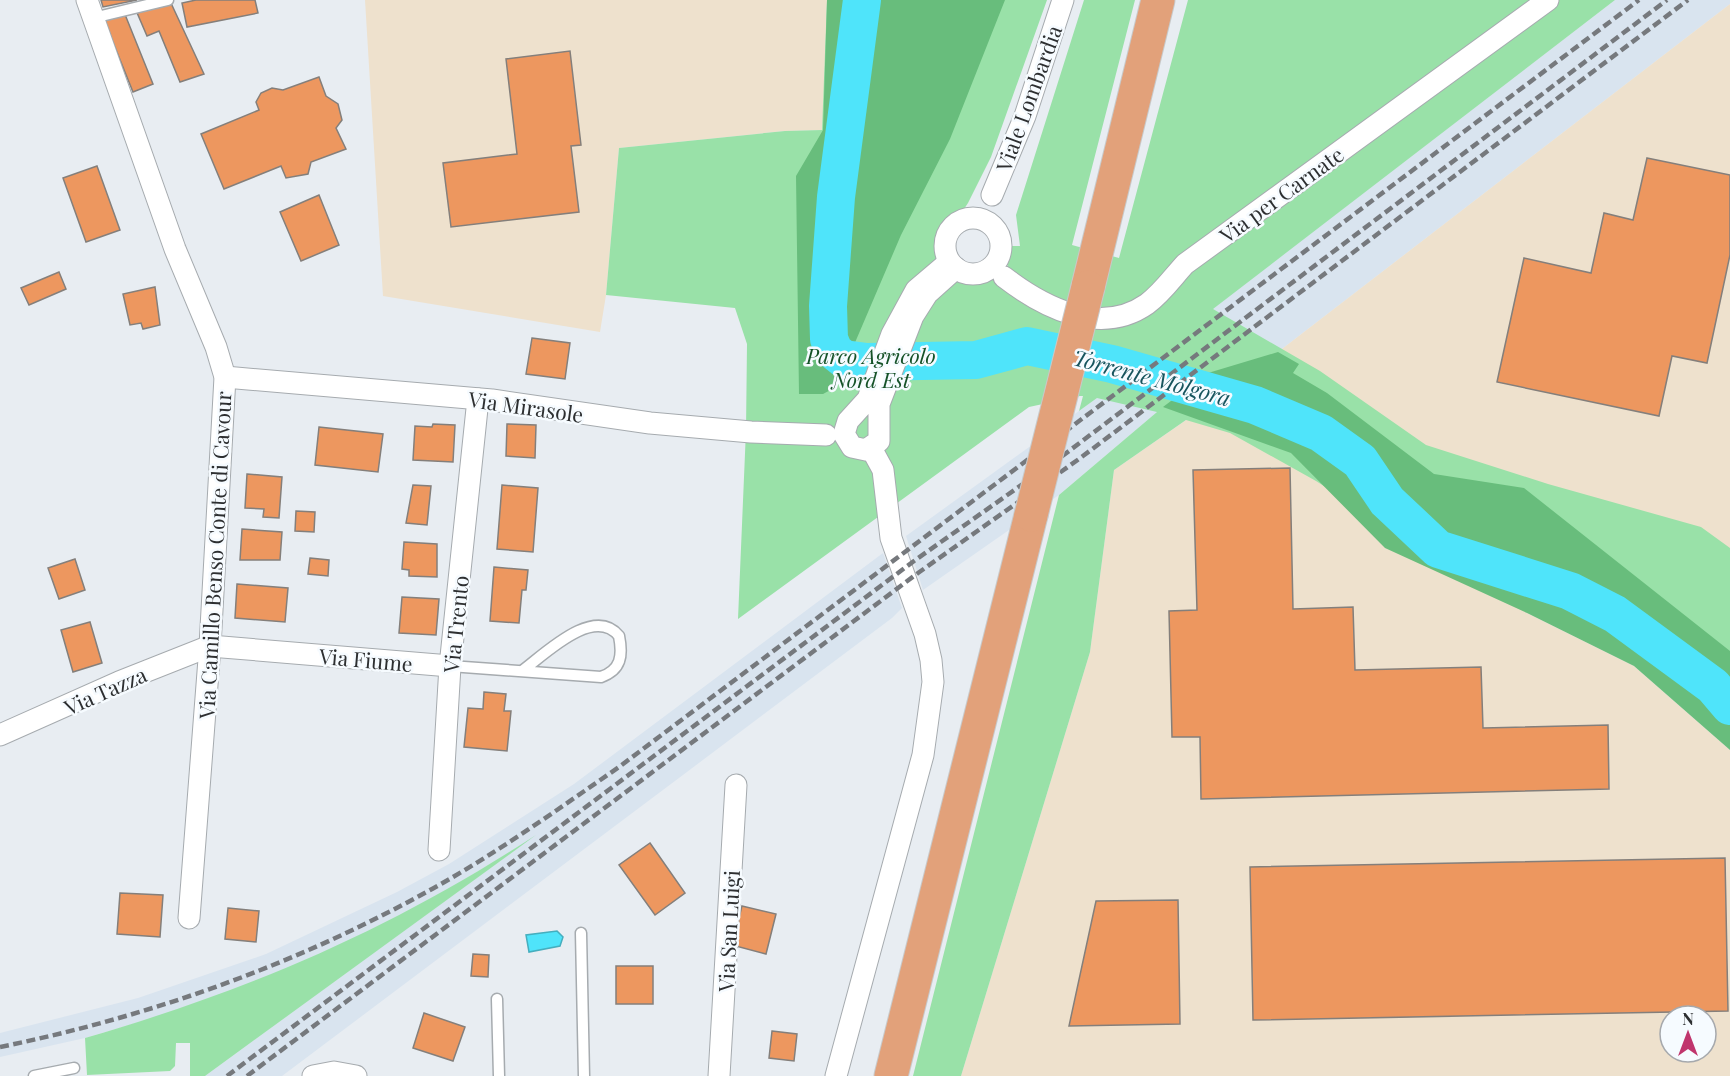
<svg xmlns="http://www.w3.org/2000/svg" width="1730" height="1076" font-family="'Playfair Display',serif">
<rect width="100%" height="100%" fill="#e8edf2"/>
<g fill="#d9e4ef">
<polygon points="1615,0 1730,0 1730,4 1278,352 1151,356"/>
<polygon points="1108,390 1163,407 1059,495 923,590 906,536"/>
<polygon points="883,553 902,608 892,618 282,1076 205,1076 523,844 424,904 344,945 272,976 150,1019 85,1038 0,1057 0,1033 138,998 266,954 397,892 449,864 574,784"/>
</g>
<g fill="#eee1cd" fill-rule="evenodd">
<polygon points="365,0 827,0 823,130 785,131 619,148 606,295 600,332 383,296"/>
<polygon points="1730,4 1730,651 1434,474 1278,352"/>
<path d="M1192,416L1291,453L1527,613L1634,666L1730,750V1076H961L1090,652L1114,470ZM1670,1016H1706V1052H1670Z"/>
</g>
<g fill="#99e1a8">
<polygon points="827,0 1047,0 991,157 968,203 942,242 942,253 948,267 960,277 976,280 990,279 1007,269 1011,246 1020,246 1016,215 1084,0 1135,0 1072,245 1119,258 1188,0 1615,0 1213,309 1320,371 1426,445 1548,484 1701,527 1730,548 1730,726 1694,694 1421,548 1316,481 1230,433 1186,420 1114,470 1090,652 961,1076 913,1076 1059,495 1157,412 1097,398 1079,411 1083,396 1080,396 1029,407 738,619 746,430 747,344 735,308 606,295 619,148 785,131 822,130"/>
<path d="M536,835L205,1076H190V1043H176L175,1066L170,1071L87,1075L85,1038C253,989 390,930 536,835Z"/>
</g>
<g fill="#68bd7c">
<polygon points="827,0 1005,0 950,139 901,235 836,387 823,394 799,394 796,176 823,130"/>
<polygon points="1278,352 1299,364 1293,373 1327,393 1434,474 1524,488 1730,651 1730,750 1634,666 1527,613 1385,548 1291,453 1163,407 1208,373"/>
</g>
<polygon fill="#4fe4fa" stroke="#45aebe" stroke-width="1.5" points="557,931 563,937 560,946 529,952 526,935"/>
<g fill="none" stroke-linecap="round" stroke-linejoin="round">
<polyline stroke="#4fe4fa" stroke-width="38" points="862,0 836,197 828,306 829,339 834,351 844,359 867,362 976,360 1027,346 1112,364 1255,405 1321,433 1360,461 1387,501 1438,549 1570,591 1615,614 1713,686 1730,706"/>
</g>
<g fill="#ed975f" stroke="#847f7b" stroke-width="1.5">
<polygon points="101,0 137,0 103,7"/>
<polygon points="196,0 255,0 258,13 187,27 182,3"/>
<polygon points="170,1 204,74 180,82 159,31 147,36 135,8"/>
<polygon points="124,12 153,84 133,92 104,20"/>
<polygon points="570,51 581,145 571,146 579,212 451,227 443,163 517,154 506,59"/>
<polygon points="319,77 326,96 338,104 342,120 336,128 346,149 311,162 308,174 286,178 281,166 224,189 201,134 259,110 256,102 261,93 272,88 283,90"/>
<polygon points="1647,158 1730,175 1730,255 1707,363 1672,356 1659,416 1497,382 1524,258 1591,273 1604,213 1633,220"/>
<polygon points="97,166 120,230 86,242 63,178"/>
<polygon points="319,195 339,245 301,261 280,212"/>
<polygon points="59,272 66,289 29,305 21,288"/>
<polygon points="155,287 160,325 143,329 141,323 130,325 123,294"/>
<polygon points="532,338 570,343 565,379 526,374"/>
<polygon points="433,424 455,425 453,462 413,460 415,426 432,427"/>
<polygon points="507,424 536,425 535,458 506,456"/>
<polygon points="319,427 383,434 378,472 315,465"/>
<polygon points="1290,468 1293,609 1353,607 1355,670 1481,667 1483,728 1608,725 1609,789 1201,799 1200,737 1172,737 1169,611 1197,610 1193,470"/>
<polygon points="247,474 282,477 279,518 263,517 264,509 245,508"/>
<polygon points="413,485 431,486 427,525 406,523"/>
<polygon points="502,485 538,488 533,552 497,549"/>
<polygon points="296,511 315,512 314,532 295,531"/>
<polygon points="242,529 282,532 280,560 240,560"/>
<polygon points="404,542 437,544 437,577 409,576 409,570 402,569"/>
<polygon points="310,558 329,560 328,576 308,574"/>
<polygon points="75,559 85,590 59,599 48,568"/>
<polygon points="494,567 528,570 526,590 522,590 519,623 490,621"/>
<polygon points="237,584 288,588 285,622 235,618"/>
<polygon points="402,597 439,599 436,635 399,633"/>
<polygon points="90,622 102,663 73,672 61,630"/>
<polygon points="484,692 506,694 504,711 511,711 507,751 464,747 468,708 483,709"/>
<polygon points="650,843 685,893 655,915 619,865"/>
<polygon points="1725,858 1728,1011 1253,1020 1250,867"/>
<polygon points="120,893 163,895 160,937 117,934"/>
<polygon points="1178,900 1180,1024 1069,1026 1096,901"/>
<polygon points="742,906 776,914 766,954 732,945"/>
<polygon points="228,908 259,911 256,942 225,939"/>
<polygon points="473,954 489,955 488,977 471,976"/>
<rect x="616" y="966" width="37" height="38"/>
<polygon points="424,1013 465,1027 453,1061 413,1048"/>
<polygon points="772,1031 797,1034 794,1061 769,1058"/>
</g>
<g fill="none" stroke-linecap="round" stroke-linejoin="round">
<defs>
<g id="service">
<polyline points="93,18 168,0"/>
<path d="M450,666L601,677C621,670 623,656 619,636C594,605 545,654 522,671"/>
<polyline points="581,933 584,1076"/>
<polyline points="497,999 499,1076"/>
<polyline points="34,1076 74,1068"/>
</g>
<g id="minor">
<polyline points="87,0 175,249 216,347 225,377 210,646 189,918"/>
<polyline points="992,195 1025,116 1063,0"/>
<circle cx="973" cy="246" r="28"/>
<polyline points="949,262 916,290 892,334 868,399 848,421 844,434 852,447 866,450 879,441 879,404 913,316 927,294 956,268"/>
<path d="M1004,277C1043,307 1100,337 1147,304C1162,293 1173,277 1185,264L1548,0"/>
<polyline points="225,377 492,400 650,423 751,432 826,435"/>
<polyline points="0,735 119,682 210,646 450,666"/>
<polyline points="439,850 450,666 478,399"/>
<polyline points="313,1076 334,1072 356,1076"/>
<polyline points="719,1076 736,785"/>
<polyline points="836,1076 923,755 933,682 931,660 925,634 891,538 883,470 871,448"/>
</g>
<g id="primary">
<polyline points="1088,287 1158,0"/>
<polyline points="891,1076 1031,515"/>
</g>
</defs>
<use href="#service" stroke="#a6abaf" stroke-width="13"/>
<use href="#minor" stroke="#a6abaf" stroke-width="23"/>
<use href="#primary" stroke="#c8c9c9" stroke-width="35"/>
<use href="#service" stroke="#fff" stroke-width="10"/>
<use href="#minor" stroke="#fff" stroke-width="21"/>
<use href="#primary" stroke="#e2a17a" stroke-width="33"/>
<g stroke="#76797d" stroke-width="4.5" stroke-dasharray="9 4.5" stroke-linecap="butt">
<path d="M0,1047C147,1017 289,967 421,895C490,858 554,812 619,767L1639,0"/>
<polyline points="227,1076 914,561 1061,457 1667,0"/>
<polyline points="247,1076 918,573 1079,459 1688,0"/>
</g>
<defs>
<polyline id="primary-bridge" points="1031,515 1088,287"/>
</defs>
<use href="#primary-bridge" stroke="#c8c9c9" stroke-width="35" stroke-linecap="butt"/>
<use href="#primary-bridge" stroke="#e2a17a" stroke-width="33"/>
</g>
<g text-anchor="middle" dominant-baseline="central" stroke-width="5" stroke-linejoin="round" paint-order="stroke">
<g font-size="21" fill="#2d2f31" stroke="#f6fbff">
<text transform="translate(1028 98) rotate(-70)">Viale Lombardia</text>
<text transform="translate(1281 194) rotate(-36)">Via per Carnate</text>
<text transform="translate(526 406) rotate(8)">Via Mirasole</text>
<text transform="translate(214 555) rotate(-87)">Via Camillo Benso Conte di Cavour</text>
<text transform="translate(455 624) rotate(-84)">Via Trento</text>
<text transform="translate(366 659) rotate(5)">Via Fiume</text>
<text transform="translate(105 690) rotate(-24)">Via Tazza</text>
<text transform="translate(728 931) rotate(-87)">Via San Luigi</text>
</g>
<g font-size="21" font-style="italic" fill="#155228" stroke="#f6fbff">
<text x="871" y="355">Parco Agricolo<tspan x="871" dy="24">Nord Est</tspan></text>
</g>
<g font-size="22" font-style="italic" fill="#17555e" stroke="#f6fbff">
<text transform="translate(1152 377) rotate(15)">Torrente Molgora</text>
</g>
</g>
<g transform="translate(1688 1034)"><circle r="28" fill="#f6fbff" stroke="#a6a9ad" stroke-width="1.5"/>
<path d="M0-4.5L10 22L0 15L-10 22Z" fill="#c0356d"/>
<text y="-9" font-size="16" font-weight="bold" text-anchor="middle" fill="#2d2f31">N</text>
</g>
</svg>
